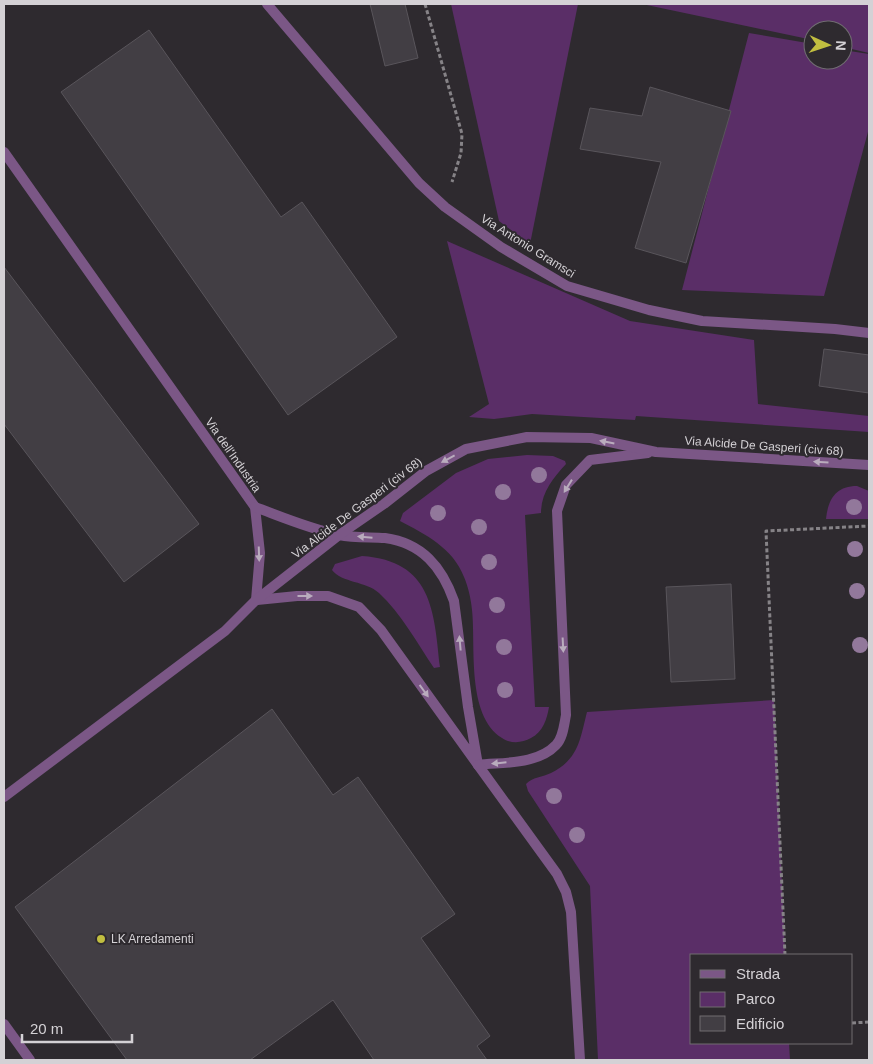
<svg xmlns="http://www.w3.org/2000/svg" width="873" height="1064" font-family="Helvetica,sans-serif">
<rect width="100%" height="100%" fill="#2e2a2f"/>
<g fill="#5a2e67">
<polygon points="451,4 578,4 530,244 499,221"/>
<polygon points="642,4 869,4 869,53 843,47 843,30 813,30 813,40"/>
<polygon points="749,33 813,44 813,60 843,60 843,50 869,54 869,128 824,296 682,290"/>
<polygon points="447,241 630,321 754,340 758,404 869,416 869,432 636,416 635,420 532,414 494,419 469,417 489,404"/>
<path d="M527,455L553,456L565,461L566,464C553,478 541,493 541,513L525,515L535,707H549C547,719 543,732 531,738C522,743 511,744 502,738C466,715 476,647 472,610C471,599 468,586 464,577C453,548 425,534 400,521L403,513L456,473L488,459Z"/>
<path d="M857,486L869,491V519H826C828,499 836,486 857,486Z"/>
<path d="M362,556C432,561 434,610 440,667L434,668C417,643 401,613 379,593C366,581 342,583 332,570L335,564Z"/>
<path d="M774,700L785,955H692V1043H789L790,1060H598L590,886L528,791L526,784C532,777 543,777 551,773C579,759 580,739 587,712Z"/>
</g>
<g fill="#423e44" stroke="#59555b">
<polygon points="370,4 405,4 418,58 385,66"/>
<polygon points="149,30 281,217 302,202 397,337 288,415 61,92"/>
<polygon points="650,87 731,111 686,263 635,248 661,162 580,149 590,108 642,116"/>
<polygon points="4,267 199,524 124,582 4,424"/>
<polygon points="824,349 869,355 869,393 819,386"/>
<polygon points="731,584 735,679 671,682 666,587"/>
<polygon points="272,709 333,795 358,777 455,914 421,938 490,1036 477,1046 487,1060 374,1060 333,1000 250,1060 127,1060 15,907"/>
</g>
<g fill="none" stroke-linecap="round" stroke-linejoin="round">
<g stroke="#868387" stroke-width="3" stroke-dasharray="4 2.5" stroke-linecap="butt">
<polyline points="425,4 462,134 461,153 452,182"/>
<polyline points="785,955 766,531 869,526"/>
<polyline points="852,1023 869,1022"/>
</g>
<g stroke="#7b5786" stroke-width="10">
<polyline points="267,4 419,183 445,207 501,247 567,286 649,310 702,321 835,329 869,333"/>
<polyline points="4,152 255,507 260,553 256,600"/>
<path d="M255,507C282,517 310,529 339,535C354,538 370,537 385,538C422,543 442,567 454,601L468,707L478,765L381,630L359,607L328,596H297L257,600"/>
<path d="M478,765C503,762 537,765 556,745C563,738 564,725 566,715L557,511L566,485L590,460L648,453"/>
<polyline points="478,765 557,874 566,892 571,912 580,1060"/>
<polyline points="4,797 225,631 256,600 339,535 384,504 426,471 466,449 527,437 591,438 656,452 869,465"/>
<polyline points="4,1024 30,1060"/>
</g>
</g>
<g fill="#92789b">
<circle cx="539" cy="475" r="8"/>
<circle cx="503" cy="492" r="8"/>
<circle cx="854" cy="507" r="8"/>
<circle cx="438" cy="513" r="8"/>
<circle cx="479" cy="527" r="8"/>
<circle cx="855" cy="549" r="8"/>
<circle cx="489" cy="562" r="8"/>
<circle cx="857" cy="591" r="8"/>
<circle cx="497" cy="605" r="8"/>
<circle cx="860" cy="645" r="8"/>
<circle cx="504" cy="647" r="8"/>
<circle cx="505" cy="690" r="8"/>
<circle cx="554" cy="796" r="8"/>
<circle cx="577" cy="835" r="8"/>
</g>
<defs><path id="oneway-solid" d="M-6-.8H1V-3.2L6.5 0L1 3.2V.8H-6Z" transform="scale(1.25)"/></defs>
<g fill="#b9acbd">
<use href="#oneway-solid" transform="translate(607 442) rotate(-169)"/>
<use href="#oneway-solid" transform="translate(448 459) rotate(152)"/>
<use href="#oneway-solid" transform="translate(821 462) rotate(-176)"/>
<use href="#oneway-solid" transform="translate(568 486) rotate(122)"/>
<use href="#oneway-solid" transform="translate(365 537) rotate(-175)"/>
<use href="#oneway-solid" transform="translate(259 554) rotate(88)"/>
<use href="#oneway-solid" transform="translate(305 596)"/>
<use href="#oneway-solid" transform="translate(460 643) rotate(-95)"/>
<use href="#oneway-solid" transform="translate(563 645) rotate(87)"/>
<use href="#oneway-solid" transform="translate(424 691) rotate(54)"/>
<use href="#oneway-solid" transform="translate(499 763) rotate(174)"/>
</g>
<circle fill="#c1be40" stroke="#2e2a2f" stroke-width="2" cx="101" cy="939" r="5"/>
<g text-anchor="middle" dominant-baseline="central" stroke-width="4" stroke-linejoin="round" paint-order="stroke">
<g font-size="12" fill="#d4d1d5" stroke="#2e2a2f">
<text transform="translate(528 246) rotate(32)">Via Antonio Gramsci</text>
<text transform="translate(764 446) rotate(4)">Via Alcide De Gasperi (civ 68)</text>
<text transform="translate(233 455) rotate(55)">Via dell'Industria</text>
<text transform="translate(357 508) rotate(-37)">Via Alcide De Gasperi (civ 68)</text>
</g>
<g font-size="12" fill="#d4d1d5" stroke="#2e2a2f" text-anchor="start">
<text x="111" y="939">LK Arredamenti</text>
</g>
</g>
<rect width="873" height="1064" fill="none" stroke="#d4d1d5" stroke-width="10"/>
<rect x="690" y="954" width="162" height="90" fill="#2e2a2f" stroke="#706d71"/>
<rect x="700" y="970" width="25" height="8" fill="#7b5786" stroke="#706d71"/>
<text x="736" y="979" font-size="15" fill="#d4d1d5">Strada</text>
<rect x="700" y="992" width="25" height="15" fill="#5a2e67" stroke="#706d71"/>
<text x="736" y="1004" font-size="15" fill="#d4d1d5">Parco</text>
<rect x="700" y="1016" width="25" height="15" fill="#423e44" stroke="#706d71"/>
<text x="736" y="1029" font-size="15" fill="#d4d1d5">Edificio</text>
<g transform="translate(828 45) rotate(93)"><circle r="24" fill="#2e2a2f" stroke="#706d71"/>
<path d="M0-4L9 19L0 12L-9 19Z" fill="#c1be40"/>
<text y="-8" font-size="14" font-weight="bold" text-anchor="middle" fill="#d4d1d5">N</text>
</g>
<path d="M22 1034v8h110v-8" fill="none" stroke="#d4d1d5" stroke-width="2.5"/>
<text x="30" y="1034" font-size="15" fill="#d4d1d5" stroke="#2e2a2f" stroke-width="4" paint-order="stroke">20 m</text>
</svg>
